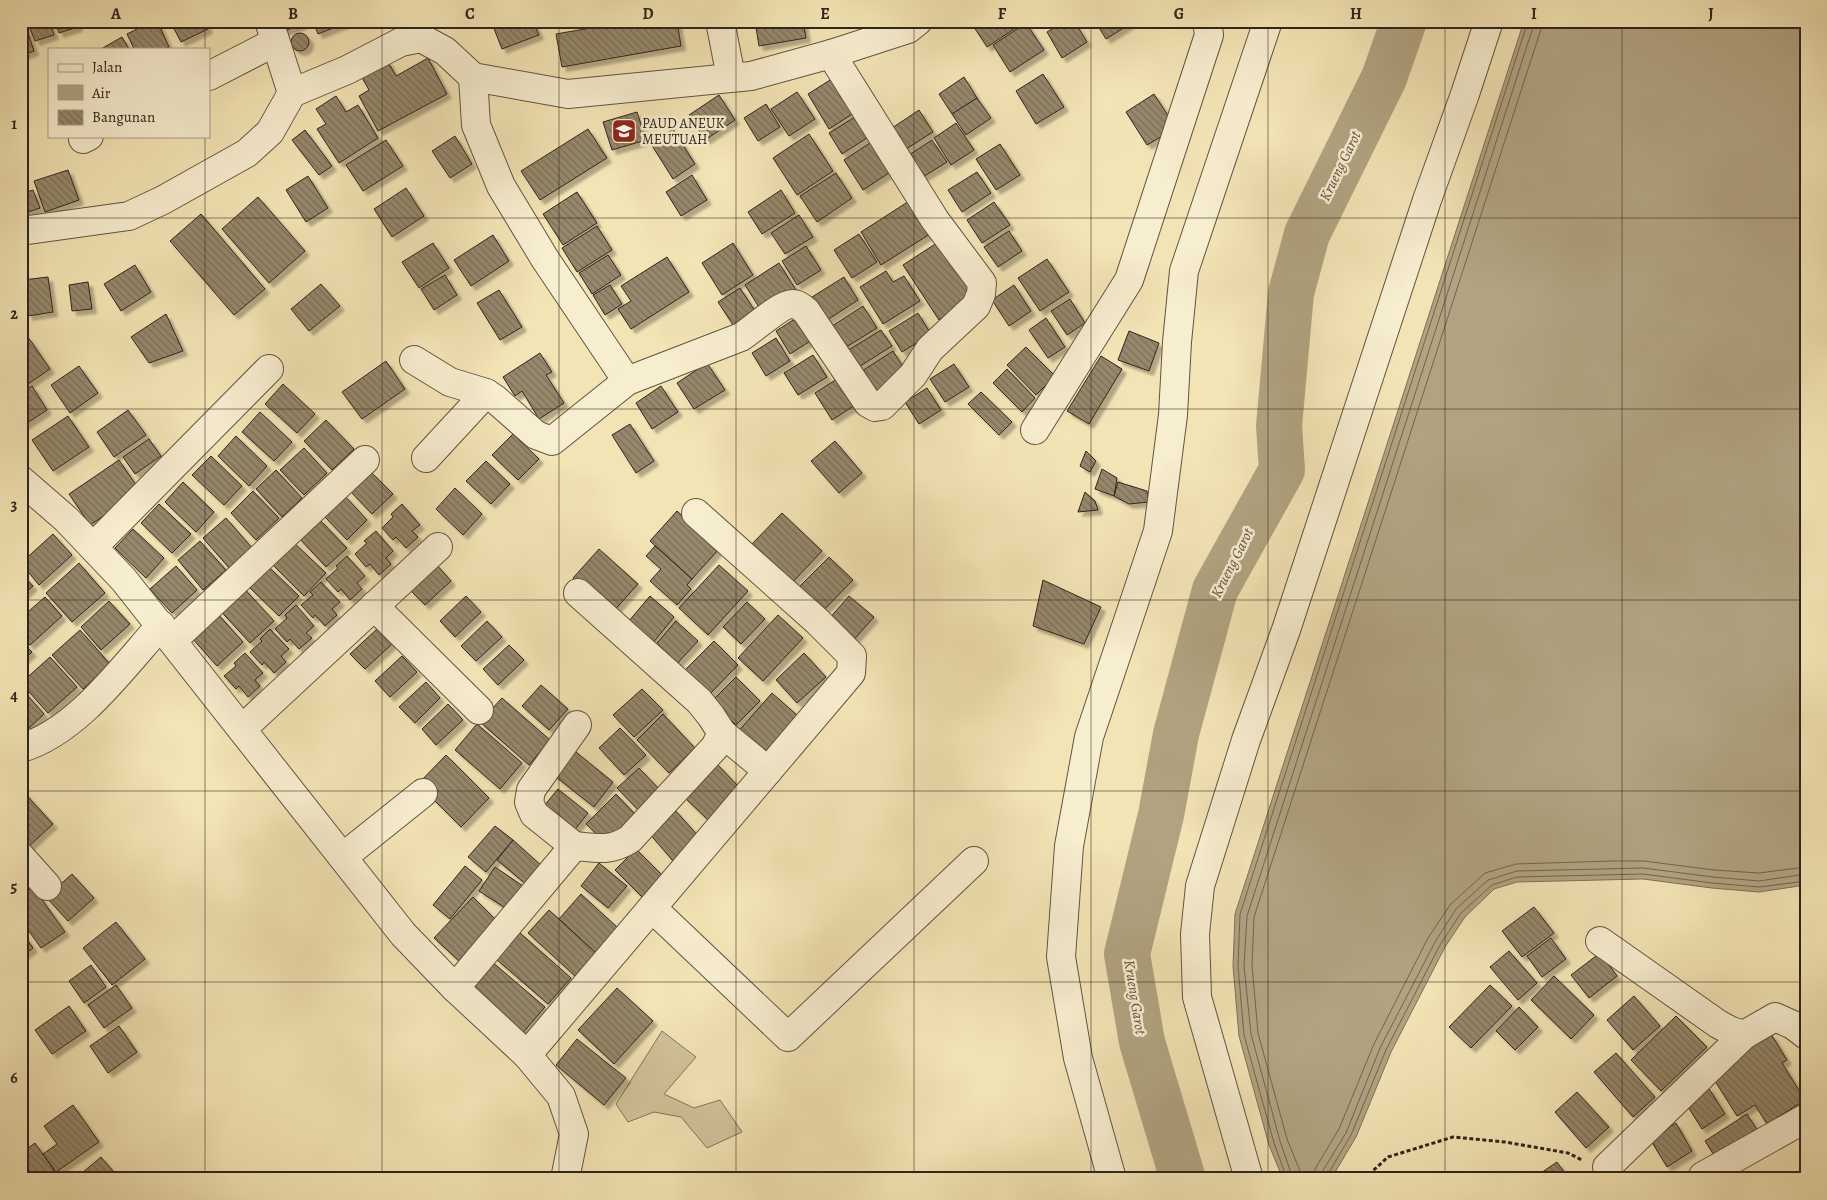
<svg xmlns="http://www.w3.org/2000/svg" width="1827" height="1200" font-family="Alegreya,serif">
<defs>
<pattern id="building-back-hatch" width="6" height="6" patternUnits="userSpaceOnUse" patternTransform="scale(1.25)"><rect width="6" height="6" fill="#95886c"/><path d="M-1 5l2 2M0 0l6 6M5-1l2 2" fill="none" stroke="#7a6f58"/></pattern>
<filter id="shadow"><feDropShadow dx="4.5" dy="4.5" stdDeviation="1" flood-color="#0004"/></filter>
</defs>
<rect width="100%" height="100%" fill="#f3e4b5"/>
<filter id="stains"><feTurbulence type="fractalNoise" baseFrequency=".004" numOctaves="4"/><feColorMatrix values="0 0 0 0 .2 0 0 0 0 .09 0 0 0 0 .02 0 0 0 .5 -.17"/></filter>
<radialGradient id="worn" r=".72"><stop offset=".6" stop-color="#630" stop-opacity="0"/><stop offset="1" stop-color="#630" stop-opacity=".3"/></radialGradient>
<polygon fill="#d2c39b" stroke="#81745c" points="662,1031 696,1057 664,1094 694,1108 720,1100 742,1132 707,1148 681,1117 654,1112 628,1122 616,1104"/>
<polygon fill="#b1a381" stroke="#7d7059" points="1524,21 1806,21 1806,885 1759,892 1712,888 1643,879 1517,882 1494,889 1465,917 1445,947 1391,1052 1356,1137 1331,1179 1283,1179 1269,1145 1239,1036 1233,966 1235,914"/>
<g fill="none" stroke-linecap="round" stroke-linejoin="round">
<g stroke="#70644e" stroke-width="1">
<polyline points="1287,1179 1274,1143 1244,1035 1238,966 1240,914 1528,21"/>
<polyline points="1293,1179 1280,1141 1251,1034 1244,966 1247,916 1535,21"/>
<polyline points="1301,1179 1300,1171 1287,1139 1258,1033 1252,965 1254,917 1541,29 1542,21"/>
<polyline points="1313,1179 1315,1169 1339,1129 1374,1044 1428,938 1450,905 1485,873 1516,864 1612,861 1644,861 1714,870 1759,873 1806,867"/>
<polyline points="1321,1179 1322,1172 1346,1133 1380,1048 1435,942 1456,909 1488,880 1517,871 1643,868 1713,877 1759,881 1806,874"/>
<polyline points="1327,1179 1328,1174 1351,1135 1386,1050 1440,945 1461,913 1492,885 1517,877 1643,874 1712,883 1759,887 1806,881"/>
</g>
<polyline stroke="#b1a381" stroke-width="46" points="1183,1179 1142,1042 1127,954 1161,815 1176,734 1215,590 1282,470 1279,426 1291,293 1307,234 1384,78 1404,21"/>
</g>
<g fill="url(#building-back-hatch)" stroke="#30241c" filter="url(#shadow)">
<polygon points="21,21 24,21 34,51 21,56"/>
<polygon points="27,21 49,21 54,35 35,41"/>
<polygon points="54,21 76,21 78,27 59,33"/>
<polygon points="153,21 157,21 169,47 165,49 134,49 127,34"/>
<polygon points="170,21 205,21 208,29 181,42"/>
<polygon points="277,21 301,21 302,25 280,32"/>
<polygon points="313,21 351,21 318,34"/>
<polygon points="491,21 533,21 539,35 502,49"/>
<polygon points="631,21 677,21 681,46 562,67 556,34"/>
<polygon points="755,21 803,21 806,38 759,46"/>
<polygon points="970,21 1026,21 987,47"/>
<polygon points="1065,21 1074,21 1087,42 1062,58 1047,32"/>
<polygon points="1095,21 1128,21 1130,24 1106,39"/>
<polygon points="1026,23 1044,50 1010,72 993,45"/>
<circle cx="300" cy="42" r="9"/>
<polygon points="122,37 129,49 101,49"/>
<polygon points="428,58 447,94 378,131 359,96 369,90 360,74 387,60 396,76"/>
<polygon points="1043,74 1064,107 1036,124 1016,91"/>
<polygon points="838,75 860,109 829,129 808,94"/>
<polygon points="964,77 977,98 952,114 939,94"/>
<polygon points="797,92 815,119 789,136 771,109"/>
<polygon points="1154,94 1176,128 1147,145 1126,112"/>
<polygon points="719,95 735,120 705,140 689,115"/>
<polygon points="336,96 346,112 358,105 378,138 339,163 317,129 326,124 316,109"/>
<polygon points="977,98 991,118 966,135 952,114"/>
<polygon points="766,104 780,127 758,141 744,118"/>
<polygon points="919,110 933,132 903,151 889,130"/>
<polygon points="637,112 646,140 612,150 603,122"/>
<polygon points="860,114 873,134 842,154 829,133"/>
<polygon points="956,123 974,150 951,165 934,138"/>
<polygon points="588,129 607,158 540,200 521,171"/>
<polygon points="673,129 695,164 673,179 651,144"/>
<polygon points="305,130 332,166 319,175 292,140"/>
<polygon points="809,134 833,171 797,195 773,158"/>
<polygon points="455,136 472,164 450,178 432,151"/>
<polygon points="876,139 895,169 863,190 844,160"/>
<polygon points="386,140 403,166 363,191 346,165"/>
<polygon points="932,140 947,162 918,180 904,158"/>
<polygon points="1000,144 1020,175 996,190 976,159"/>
<polygon points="68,170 79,200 45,212 34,181"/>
<polygon points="977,172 991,193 962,212 948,190"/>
<polygon points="836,173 852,198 817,222 800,196"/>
<polygon points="692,175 707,200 681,216 666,192"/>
<polygon points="308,176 328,208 306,222 286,190"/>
<polygon points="406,188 424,216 392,237 374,209"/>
<polygon points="33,190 40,208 25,213 21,202 21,194"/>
<polygon points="781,190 795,213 762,234 748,212"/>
<polygon points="577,192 597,223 563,245 543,214"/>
<polygon points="917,196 938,229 881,265 861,232"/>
<polygon points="258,197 305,251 269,283 222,229"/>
<polygon points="994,202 1010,225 982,243 967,220"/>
<polygon points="201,214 265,289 234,315 170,241"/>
<polygon points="799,215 813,237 785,254 771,233"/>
<polygon points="597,226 612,250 577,272 562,248"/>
<polygon points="1009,231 1022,251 998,267 984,247"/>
<polygon points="859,234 877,262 852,278 834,250"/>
<polygon points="493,235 509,261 471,286 454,260"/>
<polygon points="946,237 975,296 939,320 903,265"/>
<polygon points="433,243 449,268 419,288 402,262"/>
<polygon points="733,243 753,275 722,295 702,263"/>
<polygon points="806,246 821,270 797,285 782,261"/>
<polygon points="608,255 621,275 592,294 579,273"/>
<polygon points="667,257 689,292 631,329 618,309 631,301 621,286"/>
<polygon points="1047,259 1069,292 1040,311 1018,278"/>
<polygon points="779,263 796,290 762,312 745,285"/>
<polygon points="135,265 151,292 121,311 104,284"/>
<polygon points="886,271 893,282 904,276 920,301 883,324 860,287"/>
<polygon points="445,275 457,295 434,310 421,289"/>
<polygon points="48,277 53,312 28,316 23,280"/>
<polygon points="844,277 858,300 827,320 812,297"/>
<polygon points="88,282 92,309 72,311 69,285"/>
<polygon points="321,284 340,306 309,331 291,309"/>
<polygon points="610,285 622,304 605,315 593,295"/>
<polygon points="1014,285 1031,311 1009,326 992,300"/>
<polygon points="740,288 755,311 733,325 718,302"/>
<polygon points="499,290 522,327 500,340 477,303"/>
<polygon points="1070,299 1085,323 1067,335 1051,311"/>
<polygon points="863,306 877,328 843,349 829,328"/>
<polygon points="804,313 818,336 790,354 776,331"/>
<polygon points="918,313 931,334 902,352 889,331"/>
<polygon points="166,314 183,351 149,363 131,337"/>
<polygon points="1046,318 1065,347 1048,358 1029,330"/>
<polygon points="881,330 892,346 857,368 847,351"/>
<polygon points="1129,331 1159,343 1149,371 1118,360"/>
<polygon points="28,337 50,369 25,386 21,381 21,341"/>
<polygon points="776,338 790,361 766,376 752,353"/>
<polygon points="1026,347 1055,376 1036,395 1007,365"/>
<polygon points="893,351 907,373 872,395 859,373"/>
<polygon points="540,353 552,372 546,375 564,403 539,419 522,391 515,396 503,377"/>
<polygon points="813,355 827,377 798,395 784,373"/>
<polygon points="1101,356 1122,369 1089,424 1067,411"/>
<polygon points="386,361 405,389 362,419 342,392"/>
<polygon points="707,363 725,390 694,409 677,383"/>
<polygon points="954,364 969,387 945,402 930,379"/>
<polygon points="79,366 98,393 70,413 51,385"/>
<polygon points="1007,369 1035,398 1022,412 993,383"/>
<polygon points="843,375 860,402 832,420 815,393"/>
<polygon points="283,384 315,414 297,433 265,404"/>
<polygon points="32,386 47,410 21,427 21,393"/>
<polygon points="661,386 678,412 652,429 636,403"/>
<polygon points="927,388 941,410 919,424 905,402"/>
<polygon points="981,392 1012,422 999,435 968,404"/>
<polygon points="128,410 146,435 114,457 97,432"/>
<polygon points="260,412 292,442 274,461 242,432"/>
<polygon points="68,416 89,447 53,471 32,440"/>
<polygon points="326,420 354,449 332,470 304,441"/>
<polygon points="630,424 654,461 636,473 612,435"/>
<polygon points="513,434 539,459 518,480 492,455"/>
<polygon points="236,436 267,466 249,486 218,456"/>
<polygon points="149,439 161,456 135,474 123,457"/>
<polygon points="835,441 862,473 839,493 811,461"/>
<polygon points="304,448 327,473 304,495 280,470"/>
<polygon points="1086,451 1096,461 1090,472 1080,466"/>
<polygon points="211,456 242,486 224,505 192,475"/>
<polygon points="119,460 140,491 90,525 69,494"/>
<polygon points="486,461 510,484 491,504 466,481"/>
<polygon points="1102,469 1117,478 1114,496 1095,489"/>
<polygon points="276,470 302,498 282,517 256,489"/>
<polygon points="371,472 393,494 372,514 351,492"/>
<polygon points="183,482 214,512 196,532 165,502"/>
<polygon points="1118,482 1147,491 1149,502 1129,504 1114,496"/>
<polygon points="455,488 482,514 463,535 436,509"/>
<polygon points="253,491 279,518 256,540 231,513"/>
<polygon points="1085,492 1095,501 1098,510 1078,512"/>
<polygon points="345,496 367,520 347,540 324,516"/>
<polygon points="159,504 191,534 172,553 141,523"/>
<polygon points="402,504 420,525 412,531 418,537 406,548 396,537 393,540 382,528 393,517 391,514"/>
<polygon points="677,511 719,549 692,579 650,541"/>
<polygon points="782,513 822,551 790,585 750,546"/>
<polygon points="226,518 253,549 230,569 203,538"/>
<polygon points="319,519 347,548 326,567 299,538"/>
<polygon points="133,529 164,558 146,578 115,548"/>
<polygon points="376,531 393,551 386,558 391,564 379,575 370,564 366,567 355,554 367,543 364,541"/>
<polygon points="53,534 72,555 39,585 21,563"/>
<polygon points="200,541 226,570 203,590 178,560"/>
<polygon points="293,542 326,573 304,596 272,564"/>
<polygon points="655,546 692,579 687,585 691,589 677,605 650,581 661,569 646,556"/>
<polygon points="599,549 638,584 612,613 573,578"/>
<polygon points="347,556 365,576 357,583 362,589 350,600 341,589 338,592 326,579 338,568 336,566"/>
<polygon points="829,557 853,580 818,616 794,592"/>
<polygon points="79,563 105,593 72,622 46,593"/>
<polygon points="436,564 451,581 425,605 410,590"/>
<polygon points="719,565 748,591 708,635 679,608"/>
<polygon points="176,566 197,590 172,613 150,589"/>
<polygon points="270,568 299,596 279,616 250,588"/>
<polygon points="21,573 33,586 21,597"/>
<polygon points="1043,580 1101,607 1084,644 1033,626"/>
<polygon points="321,582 340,602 332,609 337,615 325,626 315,615 313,618 301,605 313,595 310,592"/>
<polygon points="240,584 274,621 250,643 216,606"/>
<polygon points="466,596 481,612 455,637 440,621"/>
<polygon points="650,596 674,617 648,649 623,628"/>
<polygon points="849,596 874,617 851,643 827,621"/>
<polygon points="45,597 62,616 30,645 21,636 21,618"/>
<polygon points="109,601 130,624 101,650 81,627"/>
<polygon points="747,602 765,619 741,644 723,627"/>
<polygon points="296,605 314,626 306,633 312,638 299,649 290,639 287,642 275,629 287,618 285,615"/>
<polygon points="218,614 243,642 217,666 191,637"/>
<polygon points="778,615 803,638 763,681 738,658"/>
<polygon points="487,621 502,637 476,661 461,646"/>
<polygon points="676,621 698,641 673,668 652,649"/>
<polygon points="270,629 289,649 281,656 286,662 274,673 264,662 262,665 250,652 262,641 260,639"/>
<polygon points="377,629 392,644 365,669 350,654"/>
<polygon points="80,630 110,664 83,689 52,655"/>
<polygon points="21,641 32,652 21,662"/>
<polygon points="714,641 738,665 703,701 678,677"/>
<polygon points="509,645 524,660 498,685 483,669"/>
<polygon points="245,653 263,673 255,680 260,686 248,697 239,686 236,689 224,676 236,666 234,663"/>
<polygon points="804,653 826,677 797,703 776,680"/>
<polygon points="402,656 417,672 390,697 375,681"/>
<polygon points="50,657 77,687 48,713 21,683"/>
<polygon points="736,677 760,701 736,725 712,701"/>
<polygon points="426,682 440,698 415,723 399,707"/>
<polygon points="541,685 568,709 549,730 522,706"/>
<polygon points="21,688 44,714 26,731 21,726"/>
<polygon points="642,689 663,710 634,737 613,715"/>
<polygon points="772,693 798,716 761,756 737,733"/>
<polygon points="502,698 550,740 529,765 480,722"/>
<polygon points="448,704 463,720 436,745 422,729"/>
<polygon points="663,714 695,748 669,773 637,740"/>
<polygon points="477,724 522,763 500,789 455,750"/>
<polygon points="620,728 646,755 624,775 599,748"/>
<polygon points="571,748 613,782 594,807 551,773"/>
<polygon points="446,755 489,798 461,827 418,784"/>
<polygon points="716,763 740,788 708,820 683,796"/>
<polygon points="639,768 662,792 641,813 617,788"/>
<polygon points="21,789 53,824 27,848 21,842"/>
<polygon points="558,789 588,813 569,837 539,812"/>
<polygon points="616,794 636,815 607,844 586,824"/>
<polygon points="675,810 700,838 673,861 649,833"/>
<polygon points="495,826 513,840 486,872 468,857"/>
<polygon points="513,840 544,868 528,886 497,860"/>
<polygon points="636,849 663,876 642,897 615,870"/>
<polygon points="599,863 627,886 608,908 581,886"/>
<polygon points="465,866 482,880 450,919 433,905"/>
<polygon points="495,867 526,888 510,911 479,891"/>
<polygon points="72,874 94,898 68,921 46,897"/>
<polygon points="33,887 65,932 41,948 21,920 21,895"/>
<polygon points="581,894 618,928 596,953 559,919"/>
<polygon points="473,897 498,922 460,962 434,938"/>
<polygon points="1534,907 1554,933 1522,957 1502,931"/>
<polygon points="549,910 596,953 575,976 528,933"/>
<polygon points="116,922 145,959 112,985 83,948"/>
<polygon points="21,931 33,948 21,957"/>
<polygon points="519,932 571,978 548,1004 496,959"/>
<polygon points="1551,938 1566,959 1542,977 1527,956"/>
<polygon points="1509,951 1537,983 1518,1000 1490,967"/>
<polygon points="1600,953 1617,976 1589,998 1571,975"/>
<polygon points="491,961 545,1007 521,1035 467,990"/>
<polygon points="91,965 106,987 84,1003 69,981"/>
<polygon points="1554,976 1594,1015 1571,1039 1531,1000"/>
<polygon points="116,985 132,1008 104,1028 88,1005"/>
<polygon points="1490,985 1512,1006 1471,1048 1449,1027"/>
<polygon points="617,988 653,1021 614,1064 578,1030"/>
<polygon points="1634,996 1660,1026 1633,1050 1607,1020"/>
<polygon points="69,1006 86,1031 52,1054 35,1030"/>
<polygon points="1519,1007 1538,1027 1515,1050 1496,1031"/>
<polygon points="1676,1016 1707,1047 1661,1091 1631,1060"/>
<polygon points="119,1026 137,1052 108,1073 90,1046"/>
<polygon points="1771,1034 1787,1060 1782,1063 1805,1100 1767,1124 1755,1105 1737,1116 1710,1073"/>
<polygon points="577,1039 626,1078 604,1105 556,1065"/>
<polygon points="1616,1053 1655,1097 1633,1117 1594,1072"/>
<polygon points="1708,1087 1725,1114 1702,1129 1685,1102"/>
<polygon points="1577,1092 1609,1127 1586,1148 1555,1112"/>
<polygon points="73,1105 99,1142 56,1172 43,1154 57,1144 44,1126"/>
<polygon points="1747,1114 1759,1133 1717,1160 1705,1141"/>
<polygon points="1676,1123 1692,1151 1667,1167 1650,1139"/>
<polygon points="35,1143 58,1176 54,1179 21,1179 21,1153"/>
<polygon points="101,1157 118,1177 116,1179 79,1179 77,1177"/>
<polygon points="1557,1162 1569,1179 1532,1179"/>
<polygon points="1594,1171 1599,1179 1583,1179"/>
<polygon points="1643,1171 1648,1179 1630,1179"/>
</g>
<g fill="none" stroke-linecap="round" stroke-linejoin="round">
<defs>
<g id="minor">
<polyline points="269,21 292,93"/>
<polyline points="720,21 731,77"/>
<polyline points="209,76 275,42"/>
<polyline points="473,77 476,125 501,186 545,259 627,381"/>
<polyline points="83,139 89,136"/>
<polyline points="21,231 129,216 163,200 247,153 270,132 292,93 347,70 401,42 421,38 445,51 473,77 568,94 751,76 831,54 908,29 918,21"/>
<polyline points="414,360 450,382 486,393"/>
<polyline points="1035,430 1129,280 1209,35 1207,21"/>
<path d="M426,458L486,393L495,399L536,435L552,441L627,381L741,337C752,330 781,304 792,304C798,304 801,307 806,311L868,403L875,407L882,406L913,375L930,349L976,306L981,294L982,283L935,220L831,54"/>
<polyline points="21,480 66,519 124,580 403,934 455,988 527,1055 561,1096 574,1134 565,1179"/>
<polyline points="93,547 269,369"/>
<polyline points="374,606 479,710"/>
<polyline points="173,640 365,460"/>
<polyline points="242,729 438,547"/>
<polyline points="722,733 768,771"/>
<path d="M21,748C77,732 123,667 161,625"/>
<polyline points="574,846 534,814 529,802 531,790 577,725"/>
<polyline points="21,857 47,886"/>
<polyline points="343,857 423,793"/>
<polyline points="652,908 788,1037 974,861"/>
<polyline points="1600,941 1718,1024 1731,1031 1744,1035 1775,1017 1793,1025 1806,1035"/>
<path d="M455,988L574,846C597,848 610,852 630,839L715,747L722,733L711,716L699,701L578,593"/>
<polyline points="527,1055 851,673 852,656 817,621 696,513"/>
<polyline points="1607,1167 1744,1035"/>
<polyline points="1703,1176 1806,1118"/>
<polyline points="1112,1179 1078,1058 1061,957 1069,846 1089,737 1158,531 1173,415 1177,342 1184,271 1268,21"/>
<polyline points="1249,1179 1197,997 1195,934 1200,886 1246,740 1286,630 1427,200 1465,94 1489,21"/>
</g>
</defs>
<use href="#minor" stroke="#615442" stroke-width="30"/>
<polyline stroke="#30241c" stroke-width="3" stroke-dasharray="4 2.5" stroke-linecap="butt" points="1364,1179 1388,1157 1453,1137 1505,1142 1568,1153 1582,1160"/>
<use href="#minor" stroke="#f7edcf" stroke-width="28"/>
</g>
<path fill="none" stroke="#30241c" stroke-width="1" stroke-opacity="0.55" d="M205,21V49M382,21V1179M559,21V1179M736,21V1179M914,21V1179M1091,21V1179M1268,21V1179M1445,21V1179M1622,21V1179M205,136V1179M21,218H1806M21,409H1806M21,600H1806M21,791H1806M21,982H1806"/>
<defs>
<symbol id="school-square" viewBox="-11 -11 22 22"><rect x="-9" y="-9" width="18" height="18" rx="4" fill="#8f2418" stroke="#f7edcf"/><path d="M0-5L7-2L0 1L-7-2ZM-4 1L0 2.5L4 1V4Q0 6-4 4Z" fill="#fff"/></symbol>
</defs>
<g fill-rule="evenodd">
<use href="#school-square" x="610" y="117" width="28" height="28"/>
</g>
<g text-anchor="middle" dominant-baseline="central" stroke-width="5" stroke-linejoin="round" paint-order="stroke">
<g font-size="14" fill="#30241c" stroke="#f7edcf" text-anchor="start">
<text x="642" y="123">PAUD ANEUK<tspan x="642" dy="16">MEUTUAH</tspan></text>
</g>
<g font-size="15" font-style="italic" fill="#5d503f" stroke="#f7edcf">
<text transform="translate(1340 166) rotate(-64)">Krueng Garot</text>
<text transform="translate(1232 563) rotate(-63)">Krueng Garot</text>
<text transform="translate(1135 997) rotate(81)">Krueng Garot</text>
</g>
</g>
<rect width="1827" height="1200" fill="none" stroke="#f3e4b5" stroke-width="55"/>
<rect x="48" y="48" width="162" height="90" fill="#f7edcf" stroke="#a79d87"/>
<rect x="58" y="64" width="25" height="8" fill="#f7edcf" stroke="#a79d87"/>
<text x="92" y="72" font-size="15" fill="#30241c">Jalan</text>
<rect x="58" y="85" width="25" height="15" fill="#b1a381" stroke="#a79d87"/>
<text x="92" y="98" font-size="15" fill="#30241c">Air</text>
<rect x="58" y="110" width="25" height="15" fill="url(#building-back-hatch)" stroke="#a79d87"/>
<text x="92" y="122" font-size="15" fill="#30241c">Bangunan</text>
<rect x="28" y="28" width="1772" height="1144" fill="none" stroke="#30241c" stroke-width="2"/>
<g font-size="16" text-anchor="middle" font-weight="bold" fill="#30241c">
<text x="116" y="19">A</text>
<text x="293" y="19">B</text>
<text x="470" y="19">C</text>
<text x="648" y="19">D</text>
<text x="825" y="19">E</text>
<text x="1002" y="19">F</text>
<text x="1179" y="19">G</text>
<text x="1356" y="19">H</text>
<text x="1534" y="19">I</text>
<text x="1711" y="19">J</text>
<text x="14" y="129">1</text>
<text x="14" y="319">2</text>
<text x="14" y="510">3</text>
<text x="14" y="701">4</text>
<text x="14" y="892">5</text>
<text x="14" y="1083">6</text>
</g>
<rect width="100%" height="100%" filter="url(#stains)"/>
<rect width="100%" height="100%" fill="url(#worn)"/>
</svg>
